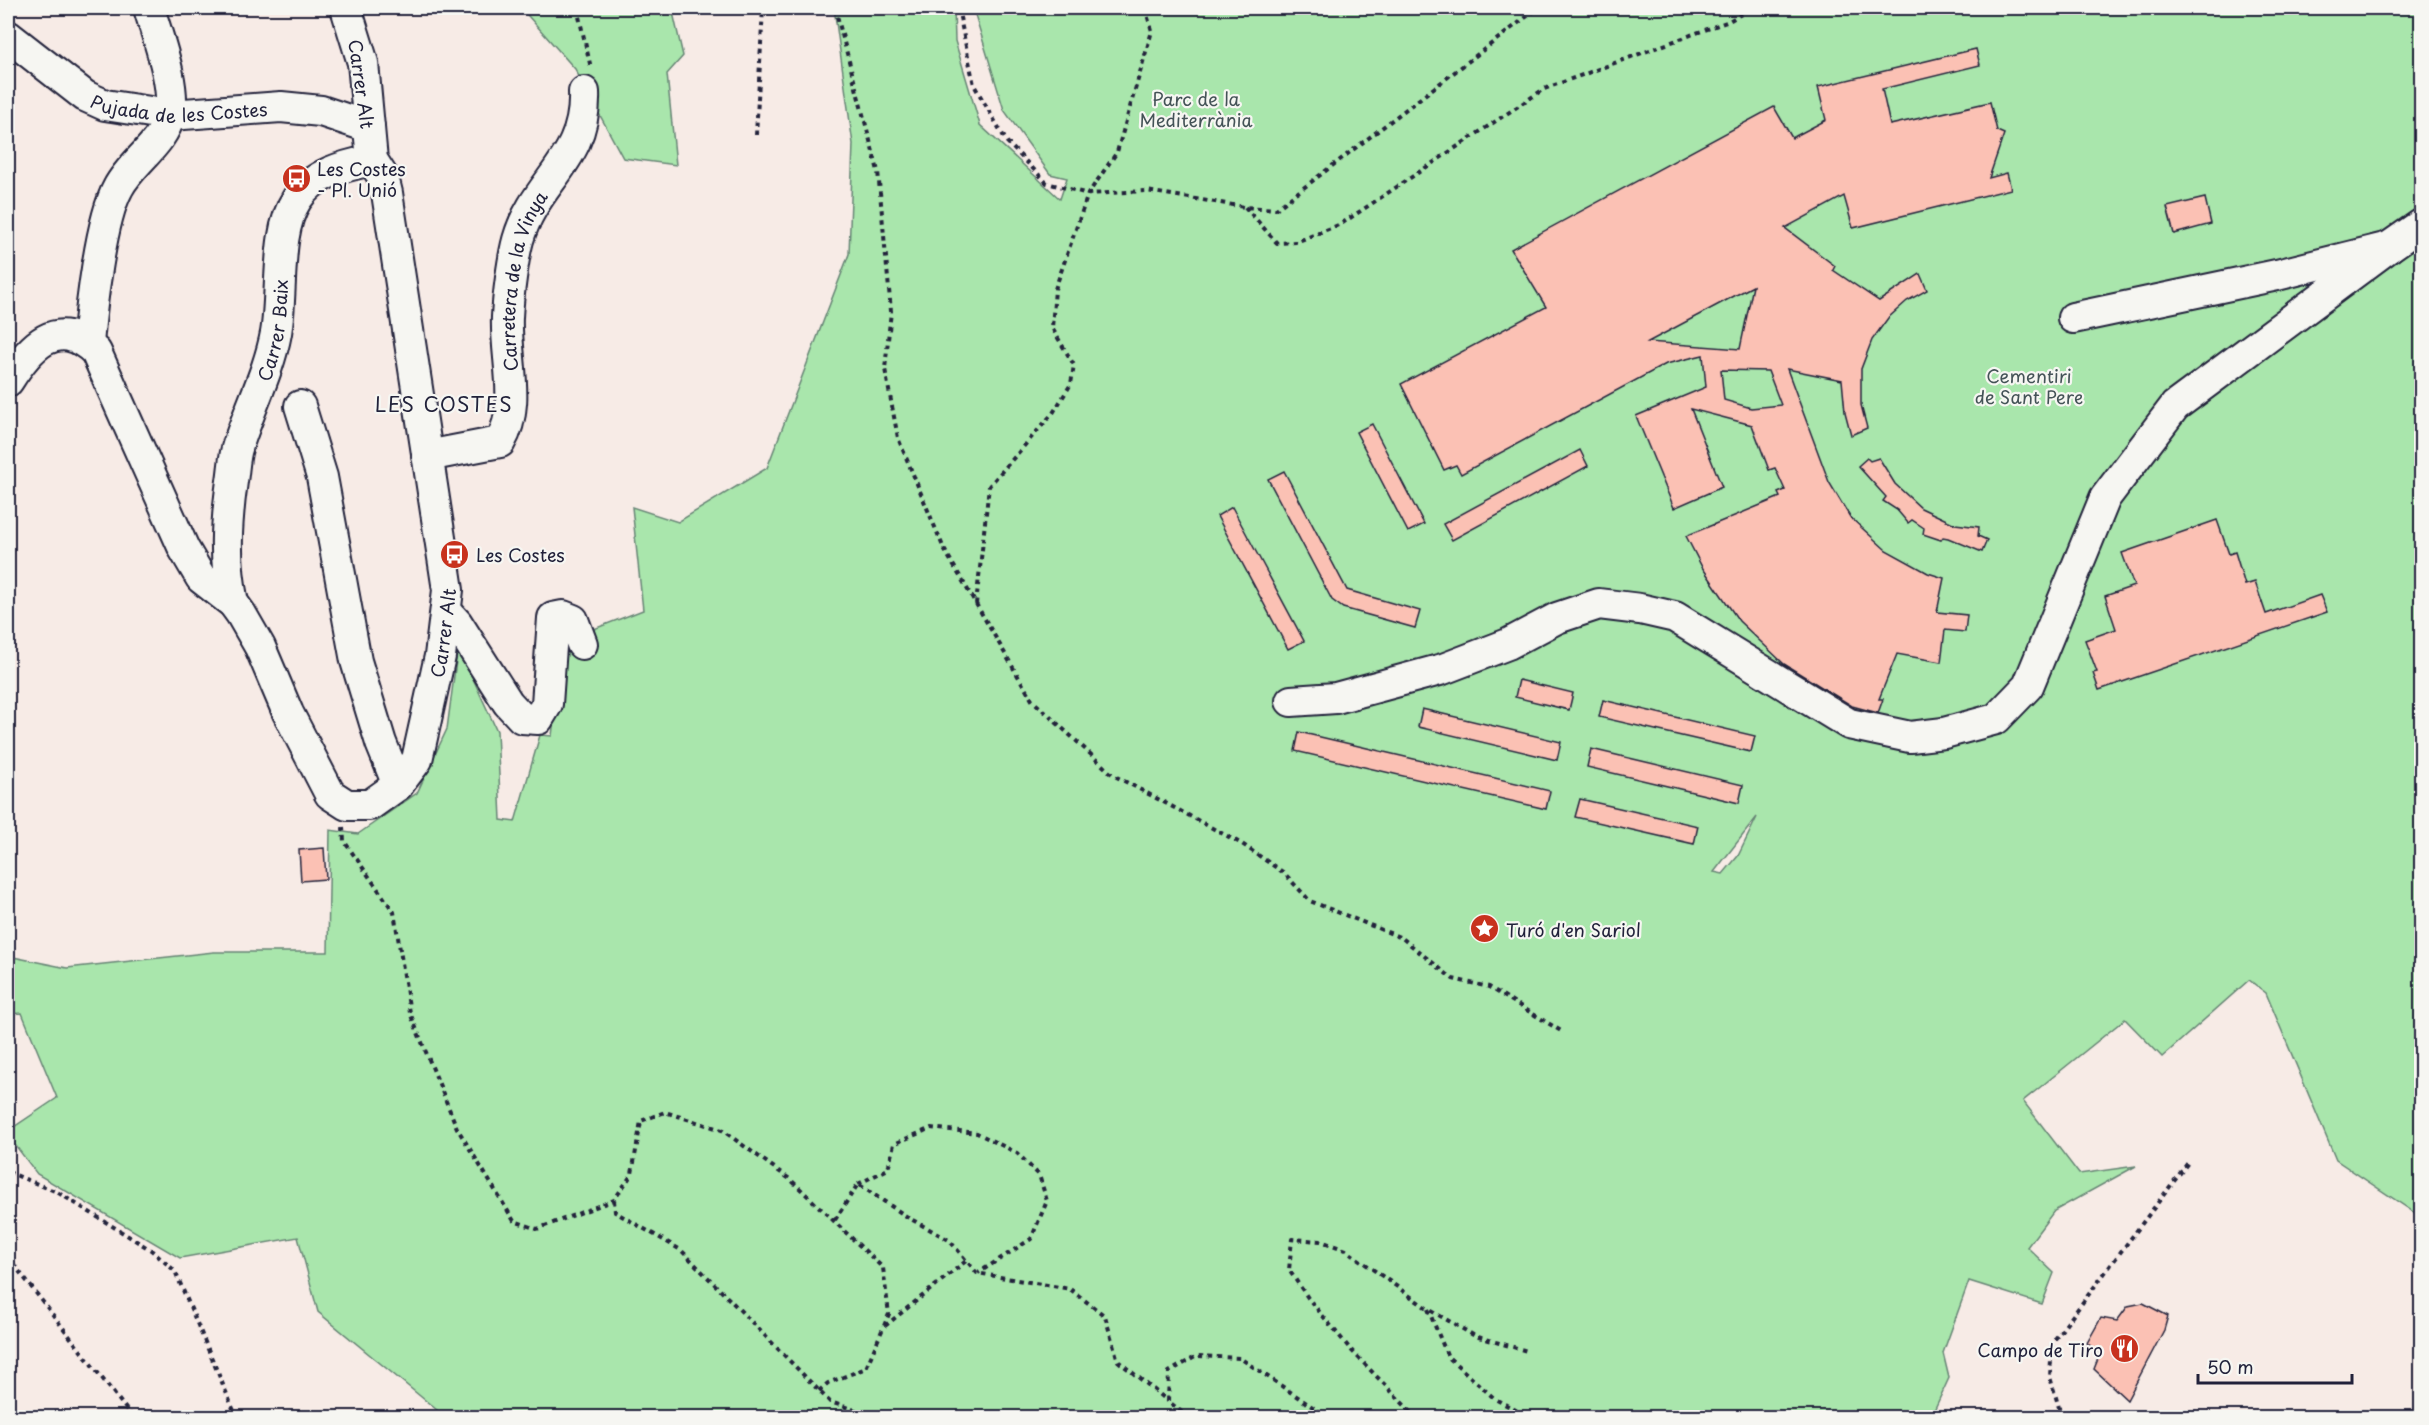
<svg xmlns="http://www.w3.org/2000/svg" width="2429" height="1425" font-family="'Playpen Sans',sans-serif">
<rect width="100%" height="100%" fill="#f7ebe6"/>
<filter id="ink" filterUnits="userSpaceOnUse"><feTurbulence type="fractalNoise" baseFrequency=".0167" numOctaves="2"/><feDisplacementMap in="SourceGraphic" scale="12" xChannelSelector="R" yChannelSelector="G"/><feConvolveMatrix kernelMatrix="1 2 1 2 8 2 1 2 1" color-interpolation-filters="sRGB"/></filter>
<g filter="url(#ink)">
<g fill="#a9e6ac" stroke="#668474" stroke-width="1.5" fill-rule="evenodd">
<polygon points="521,8 672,8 683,56 667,74 676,165 623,158 575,69"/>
<path d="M834,8H954L955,41L980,125L1060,199L1067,178L1050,174L1004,110L973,8H2421V1217L2336,1160L2266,993L2249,980L2162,1057L2125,1019L2023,1101L2079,1174L2136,1166L2054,1211L2027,1247L2054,1273L2042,1304L1969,1281L1943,1353L1949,1378L1931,1417H431L437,1410L318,1312L298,1237L180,1258L37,1174L16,1146L8,1142V1131L57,1098L22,1013L8,1014V956L67,968L214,952H328L330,830L358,834L417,793L447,729L458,646L497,731L501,820L515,822L540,735L552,736L563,641L643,610L632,507L678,522L767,468L849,254L853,144ZM1757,817L1738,856L1723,874L1714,872Z"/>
</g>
<g fill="#fbc1b4" stroke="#22223b" stroke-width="1.5" fill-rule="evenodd">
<path d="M1976,49L1980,65L1882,89L1890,125L1990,102L1997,131L2004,134L1989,178L2007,173L2011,189L1853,228L1844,196L1785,228L1835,266L1833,270L1879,301L1920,274L1927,290L1907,301L1888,318L1872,340L1861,369V405L1867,428L1851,435L1845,412L1842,380L1787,369L1829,482L1850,517L1886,550L1928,573L1944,578L1937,612L1967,615L1965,632L1945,630L1941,662L1897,654L1879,699H1883L1878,713L1852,706L1784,664L1739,621L1702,567L1686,536L1780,497L1778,493L1785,490L1775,468L1769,470L1752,425L1691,409L1722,487L1674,508L1636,416L1706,387L1703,355L1666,364L1461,474L1456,465L1444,470L1401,384L1546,307L1511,249L1774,107L1792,138L1826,120L1818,87ZM1753,286L1740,349L1648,342ZM1721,370L1768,371L1781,405L1751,408L1724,400Z"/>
<polygon points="2205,198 2211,224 2174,234 2167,207"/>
<polygon points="1372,424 1424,524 1408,532 1356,432"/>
<polygon points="1580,450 1588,466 1452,540 1443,524"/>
<polygon points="1867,458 1870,461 1879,458 1895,484 1921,508 1955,524 1979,527 1978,536 1987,540 1982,552 1948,538 1943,537 1941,540 1923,534 1924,528 1912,520 1908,523 1897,510 1883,501 1886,497 1858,466"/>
<polygon points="1284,471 1347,590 1420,611 1415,628 1343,608 1332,600 1268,479"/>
<polygon points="1232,507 1304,641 1288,649 1217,516"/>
<polygon points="2217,520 2229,554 2235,552 2245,585 2255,582 2266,614 2320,595 2327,612 2099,690 2093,673 2097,672 2085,640 2116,629 2105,596 2134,586 2122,553"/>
<polygon points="1519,680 1573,693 1569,710 1515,697"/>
<polygon points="1603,700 1755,736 1751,752 1599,717"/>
<polygon points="1422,709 1561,742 1557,760 1418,727"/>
<polygon points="1299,732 1550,791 1546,809 1295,751"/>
<polygon points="1591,749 1743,785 1739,803 1587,767"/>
<polygon points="1580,799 1698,826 1694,844 1575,817"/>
<polygon points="324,848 326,879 301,881 299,850"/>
<polygon points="2143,1303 2168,1316 2164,1330 2127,1400 2094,1369 2100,1354 2087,1343 2101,1318 2117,1321 2128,1306"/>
</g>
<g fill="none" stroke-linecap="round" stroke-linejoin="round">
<defs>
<g id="minor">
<path id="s1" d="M8,36L85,96L105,105L170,115L281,107L321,111L369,127"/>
<polyline points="2073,318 2277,275 2389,247 2422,224"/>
<path d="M88,344C91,307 101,219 118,188C132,161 163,145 170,114C176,85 157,36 149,8"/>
<path id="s2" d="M8,381C29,348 57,314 96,352L184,549L201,578L233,603L241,614L260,647L288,713L330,794L347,805H370L398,785L417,760L440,656L448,590L387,193L383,177L372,160L363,63L346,8"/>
<polyline points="300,406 322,477 356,661 381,743 398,785"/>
<path id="s3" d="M427,456L500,442C522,405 505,358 507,317C508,297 513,258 518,240C535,180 587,161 584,92"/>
<path id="s4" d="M233,603C224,560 226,524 232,481C234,469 234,456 238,445C250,407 269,371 276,333C283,292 275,232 297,199C314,173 344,166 372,160"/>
<polyline points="447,612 457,623 508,703 522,718 538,719 547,704 553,618 563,616 573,620 582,644"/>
<polyline points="1291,701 1336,698 1443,669 1508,644 1557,618 1599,604 1640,609 1675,617 1849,724 1910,737 1944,733 1996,719 2028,686 2105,498 2175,406 2389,247"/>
</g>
</defs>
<use href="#minor" stroke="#22223b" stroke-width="34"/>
<g stroke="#22223b" stroke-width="4" stroke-dasharray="4.5 4.5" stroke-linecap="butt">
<polyline points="577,8 591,68"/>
<polyline points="835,8 878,171 891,311 885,369 898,438 944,549 1032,700 1113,775 1242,844 1284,873 1310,901 1402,938 1453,979 1489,987 1561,1031"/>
<polyline points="958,8 974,85 1007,142 1047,183 1088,194 1147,191 1245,207 1276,209 1538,8"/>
<polyline points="756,135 763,8"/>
<polyline points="1245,207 1277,243 1296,242 1341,224 1544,89 1729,21 1752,8"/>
<polyline points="976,604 989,486 1053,413 1071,384 1074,365 1052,328 1055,289 1088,194 1117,152 1152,31 1145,8"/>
<polyline points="343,827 344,841 394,912 410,1013 457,1128 514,1221 537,1229 614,1200 632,1174 641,1121 665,1112 722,1130 791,1180 883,1268 889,1314 866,1368 828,1383 819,1391"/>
<polyline points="8,1172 57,1192 151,1250 175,1271 237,1418"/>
<polyline points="858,1184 888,1169 894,1144 931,1128 977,1133 1017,1153 1039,1175 1047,1201 1031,1239 978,1273"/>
<polyline points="614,1200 615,1212 681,1250 830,1402 880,1418"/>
<polyline points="835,1220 858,1184 909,1218 949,1240 977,1273 1070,1289 1105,1316 1118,1361 1168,1401"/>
<polyline points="8,1257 133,1418"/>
<polyline points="1428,1309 1448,1357 1495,1399 1531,1418"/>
<polyline points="885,1326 966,1261"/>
<polyline points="1189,1418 1168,1401 1169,1372 1197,1356 1240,1358 1329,1418"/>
<polyline points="1417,1418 1351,1350 1308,1298 1289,1270 1292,1239 1321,1241 1346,1250 1428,1309 1475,1336 1527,1351"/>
<polyline points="2062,1418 2050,1377 2052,1343 2190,1160"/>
</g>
<use href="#minor" stroke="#f6f6f2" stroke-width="30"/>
</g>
</g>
<defs>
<symbol id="bus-disc" viewBox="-11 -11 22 22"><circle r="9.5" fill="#c8321e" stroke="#f6f6f2"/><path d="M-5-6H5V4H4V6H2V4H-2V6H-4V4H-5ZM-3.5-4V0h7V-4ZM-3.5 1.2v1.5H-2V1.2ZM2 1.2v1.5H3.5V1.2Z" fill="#fff"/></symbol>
<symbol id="sight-disc" viewBox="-11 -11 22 22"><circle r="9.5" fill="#c8321e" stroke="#f6f6f2"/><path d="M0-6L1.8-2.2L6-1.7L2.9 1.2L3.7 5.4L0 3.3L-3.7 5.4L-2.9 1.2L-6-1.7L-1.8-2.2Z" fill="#fff"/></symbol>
<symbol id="restaurant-disc" viewBox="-11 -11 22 22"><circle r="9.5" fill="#c8321e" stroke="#f6f6f2"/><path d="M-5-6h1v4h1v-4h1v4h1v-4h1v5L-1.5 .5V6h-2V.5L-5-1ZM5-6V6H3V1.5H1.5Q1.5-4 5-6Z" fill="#fff"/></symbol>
</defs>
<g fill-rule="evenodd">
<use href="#bus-disc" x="280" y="162" width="33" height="33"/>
<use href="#bus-disc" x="438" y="538" width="33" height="33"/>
<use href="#sight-disc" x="1468" y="912" width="33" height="33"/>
<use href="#restaurant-disc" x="2108" y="1332" width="33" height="33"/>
</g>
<g text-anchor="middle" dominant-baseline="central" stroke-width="4.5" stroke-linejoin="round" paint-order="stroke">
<g font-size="18" fill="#22223b" stroke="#f6f6f2">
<text transform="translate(362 84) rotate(82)">Carrer Alt</text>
<text stroke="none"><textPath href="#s1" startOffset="194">Pujada de les Costes</textPath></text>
<text stroke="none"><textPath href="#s3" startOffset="240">Carretera de la Vinya</textPath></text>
<text stroke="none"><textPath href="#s4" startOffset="280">Carrer Baix</textPath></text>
<text stroke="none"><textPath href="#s2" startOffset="856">Carrer Alt</textPath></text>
</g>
<g font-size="18" fill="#445357" stroke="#f6f6f2">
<text x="1196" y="98">Parc de la<tspan x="1196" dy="21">Mediterrània</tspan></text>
<text x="2029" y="375">Cementiri<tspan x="2029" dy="21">de Sant Pere</tspan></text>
</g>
<g font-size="18" fill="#22223b" stroke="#f6f6f2" text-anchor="start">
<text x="317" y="168">Les Costes<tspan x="317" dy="21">- Pl. Unió</tspan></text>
<text x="476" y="554">Les Costes</text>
<text x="1506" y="929">Turó d'en Sariol</text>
<text x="2103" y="1349" text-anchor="end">Campo de Tiro</text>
</g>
<g font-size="20" letter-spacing="1.5" fill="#22223b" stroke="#f6f6f2">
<text x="444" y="404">LES COSTES</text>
</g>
</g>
<rect width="2429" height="1425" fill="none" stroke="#f6f6f2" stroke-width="30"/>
<rect x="15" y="15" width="2399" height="1395" fill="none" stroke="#22223b" stroke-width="2" filter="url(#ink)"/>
<path d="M2198 1374v9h154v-9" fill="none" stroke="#22223b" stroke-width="3"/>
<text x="2207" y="1374" font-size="18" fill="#22223b" stroke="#f6f6f2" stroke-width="4.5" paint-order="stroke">50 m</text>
</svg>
